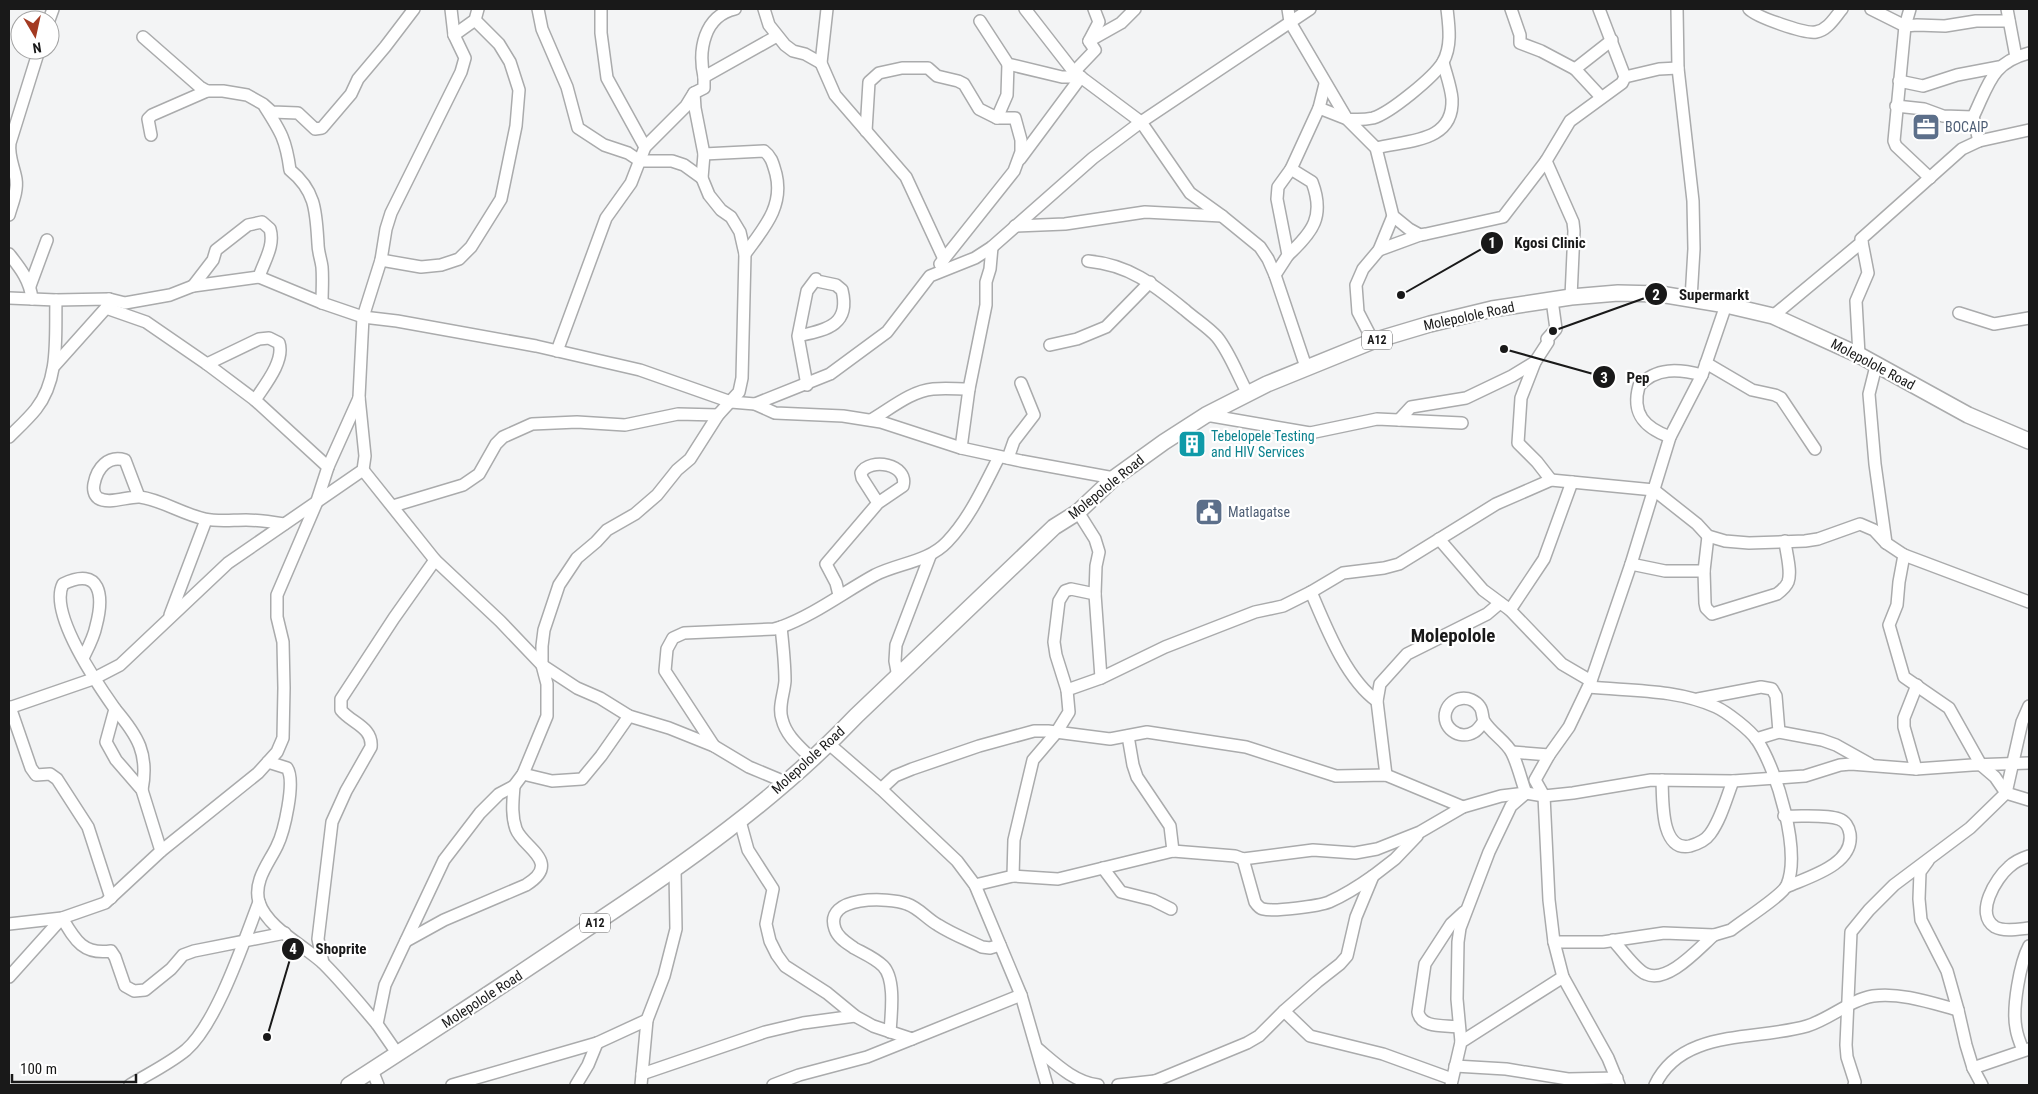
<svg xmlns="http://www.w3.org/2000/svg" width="2038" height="1094" font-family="'Roboto Condensed',sans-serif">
<rect width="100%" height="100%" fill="#f3f4f5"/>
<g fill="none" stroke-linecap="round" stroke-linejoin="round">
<defs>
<g id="minor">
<polyline points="451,9 454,35"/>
<polyline points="538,9 542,29 567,87 578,128 604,145 628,153 640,161 672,161 684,165 702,178"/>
<polyline points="601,9 601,33 607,78 645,147"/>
<path d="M735,9C704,16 698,50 704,77L777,36"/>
<polyline points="764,9 769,25 785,45 793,51 805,54 821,63"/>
<polyline points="827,9 821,63 835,95 906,177 944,259"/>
<polyline points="1025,9 1074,72 1141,122 1190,193 1222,216 1260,247 1268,259 1275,275 1306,367"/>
<path d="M1288,9L1290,22L1347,119C1356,120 1364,120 1373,118C1390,113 1434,77 1443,62C1452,46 1449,26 1447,9"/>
<polyline points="1511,9 1520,35 1520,43 1541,51 1575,69"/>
<polyline points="1599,9 1625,77"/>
<polyline points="1677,9 1678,68 1693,201 1694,249 1691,299"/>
<path d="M1749,9C1756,17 1805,34 1816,32C1828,30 1835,17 1842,9"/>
<polyline points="1871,9 1905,26 1917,25 1945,26 1976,21 2009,21"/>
<polyline points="1910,9 1905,26 1894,141 1896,146 1930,178"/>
<polyline points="2007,9 2016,57"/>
<polyline points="49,20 53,9"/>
<polyline points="980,21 1008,64 1062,77 1081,77 1074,72 1095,50 1089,41 1121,23 1135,9"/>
<polyline points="143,37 200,87 207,91"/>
<polyline points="1089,41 1099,22 1094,9"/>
<polyline points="1899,81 1923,86 1957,75 1999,67"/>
<polyline points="1601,97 1575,69 1612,40"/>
<polyline points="1896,106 1924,109 1943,116 1973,117 1979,141"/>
<path d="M265,107C281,132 286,140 290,170C316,191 316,212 318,244C318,252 321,259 322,267C323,279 322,291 322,303"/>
<polyline points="1319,108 1347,119 1376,148 1393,216 1409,229 1420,235 1426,234 1503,217 1546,161 1570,121 1622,83 1625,77 1659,69 1678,68"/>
<path d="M1973,117C1989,84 1991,63 2029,53"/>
<polyline points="866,131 869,82 879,73 902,68 928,68 937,76 958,81 964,84 979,109 997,118"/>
<polyline points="151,135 148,119 152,115 207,91 223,91 247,95 263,104 272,112 298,113 315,129 322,128 351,94 358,79 385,47 414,9"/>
<path d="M1376,148C1407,140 1454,143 1452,99C1451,87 1446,74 1443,62"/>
<path d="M704,154L764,151C772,157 773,164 776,174C784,207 763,229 745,254"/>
<polyline points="1020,159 1081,77"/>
<polyline points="1546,161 1573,222 1574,231 1571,297"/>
<path d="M9,215C12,204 18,191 16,179C14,167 8,156 10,143L39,50"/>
<polyline points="1015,226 1065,224 1145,212 1222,216"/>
<polyline points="1379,250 1420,235"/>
<path d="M9,254C20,268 30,280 32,299"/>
<path d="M1288,255C1313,232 1325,216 1312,182L1291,169"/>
<polyline points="381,260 421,267 441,265 459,259 471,247 501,199 516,126 519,90 510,62 499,44 475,20"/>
<path d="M1088,261C1130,265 1154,285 1185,310C1195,319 1208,327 1217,337C1230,353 1238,376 1248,394"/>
<polyline points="940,264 1014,171 1021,152 1021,140 1015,118 997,118 1007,95 1008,64"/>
<polyline points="1275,275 1288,255 1277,199 1278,187 1291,169 1319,108 1325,84"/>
<polyline points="30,286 47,240"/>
<path d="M193,286L213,260L216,250L248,225L262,222L270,229C275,246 264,261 259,277"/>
<polyline points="9,298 56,300 109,299 125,303 170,295 193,286 259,277 322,303 363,317 397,321 536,346 640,370 731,402 755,404 775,413 843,416 881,422 961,448 1021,461 1114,478"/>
<polyline points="109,299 106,308 146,322 207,364 255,400 328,467"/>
<polyline points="1959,313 1994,324 2029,318"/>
<polyline points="1773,316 1862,242 1861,239 1962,149 1979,141 2029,130"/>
<path d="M798,336C825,330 851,326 842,290L836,285L817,281L816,279L807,291L798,336L807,385"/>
<polyline points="1373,341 1358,312 1356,285 1363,269 1379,250 1393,216"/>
<polyline points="1050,345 1077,339 1106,327 1150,282"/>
<polyline points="557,351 606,218 631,183 645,147 686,106 694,93 704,88 704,77"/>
<polyline points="1859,355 1856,301 1868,273 1862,242"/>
<polyline points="1535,362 1521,398 1518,443 1537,462 1551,480"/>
<polyline points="1706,363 1752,390 1775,395 1781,398 1815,449"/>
<path d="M207,364L259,339L269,338L279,343C285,361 264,386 255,400"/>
<polyline points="55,365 106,308"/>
<polyline points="1876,366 1869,394 1875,464 1886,543 1904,555 2029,602"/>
<polyline points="755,404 830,374 887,332 930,276 975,258 992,247 1093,158 1141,122 1310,9"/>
<polyline points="1206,415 1310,433 1377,419 1462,423"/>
<path d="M871,420C890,409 911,391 933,389C945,388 957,389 969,389"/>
<polyline points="1399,420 1411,407 1466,398 1512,376 1535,362 1548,342 1547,339 1556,329 1552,300"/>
<path d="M9,437C18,428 28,419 36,409C60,379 55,336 56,300"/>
<path d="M1670,437C1645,428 1631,414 1639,386C1656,367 1679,369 1702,375"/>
<polyline points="961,448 969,389 986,305 986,282 990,269 992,247"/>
<polyline points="1008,458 1014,441 1034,415 1021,383"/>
<polyline points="363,470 435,560 500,621 542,665 577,688 600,698 629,716 669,728 714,746 749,767 785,782"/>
<path d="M139,497L125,460C108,455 97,468 94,484C93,489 94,495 98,498C109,505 128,496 140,497C162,500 182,514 205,519C218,522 232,520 246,520C259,520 272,522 284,524"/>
<polyline points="393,506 463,485 479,474 496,444 503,437 532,424 577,422 625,425 678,414 718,415"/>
<polyline points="1078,512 1095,539 1099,552 1096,566 1095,594 1101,678"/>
<path d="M1708,536L1704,571L1705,603L1706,608L1712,614L1777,594C1781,591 1786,587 1788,582C1792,571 1786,553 1785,541"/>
<polyline points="1439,539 1483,590 1510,610 1562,664 1591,681"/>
<polyline points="1904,555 1899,582 1897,605 1889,625 1904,677 1949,708 1981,765 1995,777 2006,793 2029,800"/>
<polyline points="1631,564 1665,571 1704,571"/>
<path d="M1311,592C1326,627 1346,679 1377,701"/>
<path d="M839,595L836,583L826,564L878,503L903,486C909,464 870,457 861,473L862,478L878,503"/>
<polyline points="1510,610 1544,559 1572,482"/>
<polyline points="170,615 206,520"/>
<path d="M781,627C814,615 844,592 875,575C899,563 928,562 947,542C970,518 984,486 999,457"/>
<path d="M83,658C88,648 94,637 96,626C104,596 101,566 63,584C48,613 98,685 115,709L106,742L116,760L142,790L161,851"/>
<polyline points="898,677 895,661 896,645 930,556"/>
<polyline points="1067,690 1056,655 1054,642 1059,601 1065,591 1071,589 1095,594"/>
<polyline points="1698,699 1761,687 1772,689 1776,696 1779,732 1756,739"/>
<polyline points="10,707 31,768 36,775 50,774 57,779 88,827 111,898"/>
<polyline points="9,708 93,679 120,665 228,563 363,470 365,456 359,397 363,317 381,260 386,229 391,213 461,72 465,58 454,35 475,20 478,9"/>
<path d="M115,709C138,736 149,754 142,790"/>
<polyline points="1779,732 1822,740 1836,745 1870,764"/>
<polyline points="1128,736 1133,765 1137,777 1170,826 1173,851"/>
<polyline points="829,744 881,789 957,861 975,885 1021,995 1047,1085"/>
<path d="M714,746L665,671L667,649L673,638L684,633L774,629L781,627C783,645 785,663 785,681C784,694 778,707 782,719C786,736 800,747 812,759"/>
<polyline points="1512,752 1549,755"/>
<path d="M268,762L287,768C296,781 284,832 277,846C269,863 253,881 259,902C267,928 305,946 324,964C343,983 360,1004 377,1024"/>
<polyline points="1916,769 1904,727 1904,718 1917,685"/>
<polyline points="523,774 552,781 582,779 601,756 629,716"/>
<polyline points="1386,775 1377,701 1380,684 1407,654 1487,614 1500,603"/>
<path d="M1662,780C1663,799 1660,852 1690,846C1697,844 1705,841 1710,834C1721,819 1726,799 1733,781"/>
<polyline points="881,789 895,776 912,769 979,746 1034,731 1048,731 1110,739 1147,732 1246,747 1336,776 1386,775 1463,807"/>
<path d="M1784,816C1799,817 1825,814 1839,819C1845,821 1849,827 1850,834C1854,865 1808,877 1786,887"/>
<polyline points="740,821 748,850 773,889 766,924 770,941 777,955 785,966 827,993 855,1016 873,1026 912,1039 1021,995"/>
<path d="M2029,856C2023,858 2014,862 2009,867C1996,878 1974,914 1995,927C2004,932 2019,929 2029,928"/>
<path d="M1243,859L1255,902C1257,905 1259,908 1263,909C1274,912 1319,906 1329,902C1345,895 1359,886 1373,876"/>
<polyline points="1928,861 1920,872 1919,899 1921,920 1947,971 1958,1010 1966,1045 1973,1068 1982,1085"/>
<polyline points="1103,868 1121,892 1153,900 1171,909"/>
<polyline points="1013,876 1058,879 1173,851 1235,856 1243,859 1313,850 1355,853 1377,849 1420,832 1463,807 1501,796 1526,793 1544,796 1573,793 1651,780 1733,781 1805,776 1840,765 1851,764 1916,769 1972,765 2029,763"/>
<polyline points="975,885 1013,876 1014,840 1033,760 1056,733 1069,712 1067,690 1101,678 1165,647 1255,612 1283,606 1311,592 1343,573 1384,568 1399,564 1496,504 1551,480 1654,490 1697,524 1708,536 1725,541 1749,543 1805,541 1818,539 1860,524 1874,530 1886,543"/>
<polyline points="9,924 62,918 105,903 161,851 258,773 277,752 283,738 284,688 283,642 277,617 277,595 316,504 328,467 359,398"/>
<path d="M1613,940C1621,949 1636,970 1646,974C1668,984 1699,948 1714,935"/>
<path d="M406,941L444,920L526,885C563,862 523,848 516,829C511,815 513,800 514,786"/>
<path d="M1554,942H1603L1664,933L1714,935L1731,930C1742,921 1782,896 1787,885C1801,851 1777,770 1757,740C1750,730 1727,712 1716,707C1677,689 1630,691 1589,687"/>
<path d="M323,963L318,939L332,822L346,791L371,747C373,727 351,723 341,710V699L394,618L435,560"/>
<path d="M9,977L62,918C75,940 83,955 111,951L115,957L125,986L134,991L145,990L171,969L183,955L194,951L285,933"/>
<polyline points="1284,1011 1310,1036 1383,1054 1452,1079"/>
<path d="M1459,1027C1446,1025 1421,1029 1418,1012L1425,964L1451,924L1464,912"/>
<path d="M890,1032C891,1015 896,979 883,966C875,958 863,953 854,948C847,943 838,938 835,929C823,895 889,897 907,904C919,908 927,919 938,925C952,934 968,940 982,947L990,948L1000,945"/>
<path d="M1461,1042L1457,999L1458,942L1460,928L1489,852L1511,806L1526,793C1521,780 1518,765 1512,753C1506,741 1491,733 1484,721C1482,717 1483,711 1480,707C1471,694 1451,696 1446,711C1441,727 1459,741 1474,732C1478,730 1481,725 1484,721"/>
<path d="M1038,1049C1056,1064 1074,1082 1098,1085"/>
<path d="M2023,1050C2020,1043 2017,1035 2016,1028C2012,1008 2020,963 2029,946"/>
<polyline points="397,1053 377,1024 385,985 444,860 480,813 499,794 514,786 523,774 547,716 547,684 542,665 542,646 544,630 559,585 577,558 596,542 607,530 635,514 657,495 677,470 690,459 718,415 739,392 742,378 745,254 740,232 731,217 721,210 709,195 702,178 704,154 695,108 694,93"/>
<polyline points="1455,1066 1506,1069 1568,1079 1617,1078"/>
<polyline points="1973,1068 2029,1049"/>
<polyline points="372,1070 378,1085"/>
<polyline points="642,1074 765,1032 803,1023 855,1016"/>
<path d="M130,1085C148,1074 169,1064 186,1050C217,1023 244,941 259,902"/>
<polyline points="452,1085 597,1043 647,1020"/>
<polyline points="576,1085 588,1065 597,1043"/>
<polyline points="641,1085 647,1020 664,976 676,929 675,870"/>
<polyline points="773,1085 799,1075 867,1057 912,1039"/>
<polyline points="1118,1085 1155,1081"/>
<polyline points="1150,1085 1155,1081 1247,1043 1259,1036 1284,1011 1317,982 1340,964 1347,956 1356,917 1373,876 1395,859 1417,836"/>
<polyline points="1451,1085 1461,1042 1563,977"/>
<polyline points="1619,1085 1608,1058 1563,977 1554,942 1549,900 1544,796 1535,780 1549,755 1569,727 1591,681 1631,564 1670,437 1702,375 1726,305"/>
<path d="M1655,1085C1682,1028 1756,1041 1807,1026C1830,1019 1850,1000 1873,996C1900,992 1932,1003 1958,1010"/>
<polyline points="1854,1085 1855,1082 1847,1057 1846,1045 1851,932 1869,910 1894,885 1970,828 2006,793 2022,722 2029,706"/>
</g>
<path id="major" d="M349,1085C428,1034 508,982 586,929C682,866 777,799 856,716L1054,527L1078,512L1114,478L1164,442L1206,415L1267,384L1373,341L1430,324L1492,309L1571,297L1618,293L1660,294L1726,305L1773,316L1859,355L1968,415L2029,441"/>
</defs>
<use href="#minor" stroke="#aaabac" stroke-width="14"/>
<use href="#major" stroke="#aaabac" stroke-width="18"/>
<use href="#minor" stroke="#fff" stroke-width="11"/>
<use href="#major" stroke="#fff" stroke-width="15"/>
</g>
<defs>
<symbol id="office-square" viewBox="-11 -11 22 22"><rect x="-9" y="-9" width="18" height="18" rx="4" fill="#5c6f8a" stroke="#fff"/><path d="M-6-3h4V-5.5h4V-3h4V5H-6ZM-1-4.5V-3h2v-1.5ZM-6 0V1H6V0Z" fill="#fff"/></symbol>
<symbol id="building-square" viewBox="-11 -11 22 22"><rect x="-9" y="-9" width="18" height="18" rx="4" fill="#0f9aa8" stroke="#fff"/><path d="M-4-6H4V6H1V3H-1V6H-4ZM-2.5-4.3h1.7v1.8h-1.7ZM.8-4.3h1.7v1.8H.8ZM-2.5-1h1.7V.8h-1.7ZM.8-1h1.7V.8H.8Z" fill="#fff"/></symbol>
<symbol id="civic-square" viewBox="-11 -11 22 22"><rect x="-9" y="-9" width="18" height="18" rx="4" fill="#5c6f8a" stroke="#fff"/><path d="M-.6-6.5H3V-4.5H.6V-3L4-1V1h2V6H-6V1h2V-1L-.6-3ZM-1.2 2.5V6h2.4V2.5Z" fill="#fff"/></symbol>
</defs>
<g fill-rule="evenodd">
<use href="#office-square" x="1910" y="111" width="32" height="32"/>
<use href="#building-square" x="1176" y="428" width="32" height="32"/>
<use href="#civic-square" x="1193" y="496" width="32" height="32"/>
</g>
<g text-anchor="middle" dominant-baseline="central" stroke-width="4.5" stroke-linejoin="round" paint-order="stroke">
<g fill="#fff" stroke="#5e5e5e" stroke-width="1">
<rect x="1362" y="330.5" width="30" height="19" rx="4"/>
<rect x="580" y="913.5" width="30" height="19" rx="4"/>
</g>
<g font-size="12" font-weight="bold" fill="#191919">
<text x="1377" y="340">A12</text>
<text x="595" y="923">A12</text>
</g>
<g font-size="14" fill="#4e5e75" stroke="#fff" text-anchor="start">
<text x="1945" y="127">BOCAIP</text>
<text x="1228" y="512">Matlagatse</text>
</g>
<g font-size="14" fill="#191919" stroke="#fff">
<text transform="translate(1469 316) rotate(-12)">Molepolole Road</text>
<text transform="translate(1873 364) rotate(28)">Molepolole Road</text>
<text transform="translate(1106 487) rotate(-39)">Molepolole Road</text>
<text transform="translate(808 760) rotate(-42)">Molepolole Road</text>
<text transform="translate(482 999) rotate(-33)">Molepolole Road</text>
</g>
<g font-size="14" fill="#0d838f" stroke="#fff" text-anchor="start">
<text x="1211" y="436">Tebelopele Testing<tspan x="1211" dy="16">and HIV Services</tspan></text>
</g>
<g font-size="19" font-weight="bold" fill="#191919" stroke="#fff">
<text x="1453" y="635">Molepolole</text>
</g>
</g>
<path fill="none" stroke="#191919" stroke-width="2" d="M1401 295L1492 243M1553 331L1656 294M1504 349L1604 377M267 1037L293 949"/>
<g fill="#191919" stroke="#fff" stroke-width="2">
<circle cx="1401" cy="295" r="5"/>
<circle cx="1553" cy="331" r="5"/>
<circle cx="1504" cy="349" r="5"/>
<circle cx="267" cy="1037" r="5"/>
<circle cx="1492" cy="243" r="12"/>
<circle cx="1656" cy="294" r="12"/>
<circle cx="1604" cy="377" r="12"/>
<circle cx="293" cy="949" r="12"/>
</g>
<g font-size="15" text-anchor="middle" font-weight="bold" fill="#fff">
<text x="1492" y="248">1</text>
<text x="1656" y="300">2</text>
<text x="1604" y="383">3</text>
<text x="293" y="954">4</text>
</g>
<g font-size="15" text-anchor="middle" font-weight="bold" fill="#191919" stroke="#fff" stroke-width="4.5" stroke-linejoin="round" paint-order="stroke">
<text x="1550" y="248">Kgosi Clinic</text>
<text x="1714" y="300">Supermarkt</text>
<text x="1638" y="383">Pep</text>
<text x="341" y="954">Shoprite</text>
</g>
<rect width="2038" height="1094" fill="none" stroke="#191919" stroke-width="20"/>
<g transform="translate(35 35) rotate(171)"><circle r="24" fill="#ffffff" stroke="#a3a3a3"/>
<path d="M0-4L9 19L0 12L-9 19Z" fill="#a33a22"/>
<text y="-8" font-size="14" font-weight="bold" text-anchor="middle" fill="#191919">N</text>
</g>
<path d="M12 1074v8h124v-8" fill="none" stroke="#191919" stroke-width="2.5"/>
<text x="20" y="1074" font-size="15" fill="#191919" stroke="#ffffff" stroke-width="4" paint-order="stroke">100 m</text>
</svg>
